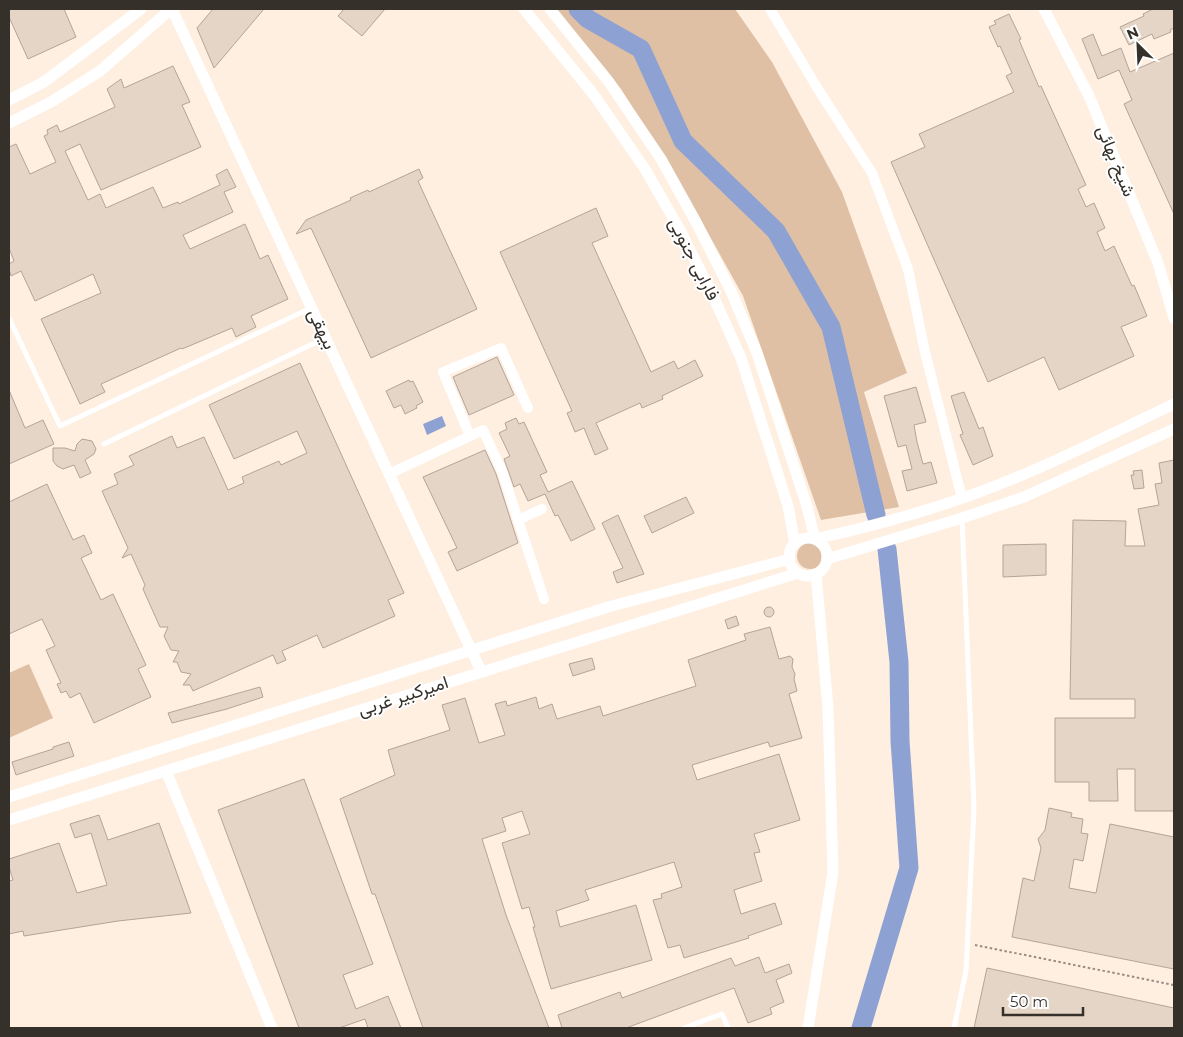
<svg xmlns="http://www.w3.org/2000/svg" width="1183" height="1037" font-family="Montserrat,Vazirmatn,sans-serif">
<rect width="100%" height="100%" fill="#ffefe1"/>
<g fill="#dfc0a5">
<polygon points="556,9 735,9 772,62 842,192 907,373 864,392 899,507 821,520 743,296 684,190 621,89"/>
<circle cx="810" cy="556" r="13"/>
<polygon points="29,664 53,718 9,738 9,673"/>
</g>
<polygon fill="#8ea1d3" points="442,416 446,426 427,435 423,424"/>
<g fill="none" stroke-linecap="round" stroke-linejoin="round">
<g stroke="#8ea1d3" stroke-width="19">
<polyline points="578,9 588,19 641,49 683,141 776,231 831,327 876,515"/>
<polyline points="861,1028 909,868 900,741 899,662 887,549"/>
</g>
</g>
<g fill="#e5d5c7" stroke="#b3a497">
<polygon points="9,9 64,9 76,37 28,59 9,17"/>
<polygon points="213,9 264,9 214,68 197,28"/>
<polygon points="344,9 385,9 362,36 338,16"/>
<polygon points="1153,9 1174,9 1174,28 1170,30 1171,32 1154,39 1152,34 1129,45 1120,27 1144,16 1143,14"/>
<polygon points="1009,14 1021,39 1019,40 1039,87 1041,86 1086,185 1078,189 1086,207 1094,203 1105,228 1097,232 1105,251 1114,246 1132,286 1134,285 1147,316 1121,327 1134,356 1059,390 1044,357 988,382 891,162 925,147 919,134 1014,92 1006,76 1012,73 1000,46 998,47 989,27 996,24 994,21"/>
<polygon points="1093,34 1102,56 1121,48 1130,72 1174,53 1174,214 1124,104 1132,100 1119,70 1098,79 1082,39"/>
<polygon points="173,66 190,102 182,105 201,147 101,190 80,144 65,151 88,200 100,194 106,208 153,187 163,208 178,202 179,204 220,185 216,175 227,169 236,187 224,192 233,212 183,235 190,249 245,224 260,259 268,255 288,299 251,316 256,327 236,337 232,328 182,349 181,348 101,384 105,392 80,404 41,319 101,293 93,274 35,301 21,271 11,276 9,269 9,264 14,261 9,248 9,147 16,144 30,174 56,162 44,136 48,134 47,130 57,125 60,132 115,107 107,89 121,79 124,88"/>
<polygon points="419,169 423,178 418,181 477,309 371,358 311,228 296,234 306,220 351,200 350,198 368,190 369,192"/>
<polygon points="596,208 608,236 592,243 651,372 674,361 678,369 695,360 703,376 662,396 663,399 642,408 640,403 596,423 608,449 595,455 584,428 575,432 567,413 572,411 500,252"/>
<polygon points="497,357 514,395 469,415 453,377"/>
<polygon points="300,363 404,593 388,600 395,616 323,648 317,635 282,651 286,660 277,664 273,655 193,691 190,685 183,685 191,674 181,672 177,662 173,662 179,651 171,650 164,636 168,627 160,627 151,607 143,589 145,585 131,554 122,558 128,548 102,491 118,484 114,474 134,465 129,456 172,436 177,448 204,437 228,490 244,483 242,477 279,461 281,465 307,453 297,431 234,459 209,405"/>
<polygon points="409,380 410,382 413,381 423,402 416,406 417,408 405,414 401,405 394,408 386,391"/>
<polygon points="916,387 926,422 914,425 917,442 923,464 931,462 937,483 907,491 902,471 912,469 906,445 898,447 884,396"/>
<polygon points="9,390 25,428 43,420 54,444 9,464"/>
<polygon points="964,392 979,429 983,427 993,456 973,465 960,435 963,434 951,396"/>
<polygon points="516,418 519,424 524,422 547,472 540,475 548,492 572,481 595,529 571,541 558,515 555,516 545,494 528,501 520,484 514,487 504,459 510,456 499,433 507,429 505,423"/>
<polygon points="82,439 92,441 96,449 94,454 85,460 91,473 80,478 74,465 63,469 57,466 53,461 53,448 65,448 75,451 77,444"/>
<polygon points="485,450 496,474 518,543 457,571 448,552 457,548 423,477"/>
<polygon points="1174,460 1174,811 1135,811 1135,769 1117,769 1118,801 1089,801 1089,782 1055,782 1055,718 1135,718 1135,699 1070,699 1073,520 1126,521 1125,546 1145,546 1138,509 1159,505 1155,484 1162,483 1159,463"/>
<polygon points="1142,470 1144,488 1134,489 1131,475 1134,475 1133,471"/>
<polygon points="47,484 73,540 84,535 92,553 81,558 101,600 113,594 146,665 138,669 151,697 94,723 80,693 70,698 66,691 61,693 57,684 61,683 46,650 55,646 42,619 9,634 9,502"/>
<polygon points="686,497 694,513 652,533 644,516"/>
<polygon points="618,515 644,574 617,583 613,572 623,568 602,523"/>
<polygon points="1046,544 1046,575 1003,577 1003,545"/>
<circle cx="769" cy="612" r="5"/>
<polygon points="736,616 739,625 728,629 725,620"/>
<polygon points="770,627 779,659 790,656 793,659 792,667 795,674 794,679 797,691 789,694 802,738 770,747 768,742 692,765 697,780 779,754 800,820 754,834 760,852 754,853 762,881 734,890 741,914 775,903 782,924 748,936 749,938 684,958 680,945 668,948 653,900 662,898 661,894 682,887 674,862 585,890 589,900 556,911 560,927 636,905 652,960 551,989 533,927 535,927 529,907 522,909 502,843 530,834 522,811 502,818 506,831 482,839 506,915 549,1028 423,1028 375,894 372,894 340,799 395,775 388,750 450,730 442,705 465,698 479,743 505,735 495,704 506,701 507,706 536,697 539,709 552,704 557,719 600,706 603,716 696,686 688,660 746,640 744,634"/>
<polygon points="592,658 595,669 573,676 569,664"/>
<polygon points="260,687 263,697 227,709 172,723 168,713"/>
<polygon points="69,742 74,756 16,775 12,762 53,749 53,747"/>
<polygon points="304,779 373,964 343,975 356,1009 388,996 401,1028 368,1028 365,1019 339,1028 299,1028 218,810"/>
<polygon points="1049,808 1072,813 1071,817 1083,819 1081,833 1088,834 1083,861 1074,859 1069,888 1096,893 1110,824 1174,837 1174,969 1012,937 1023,878 1034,881 1041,848 1038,839 1045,830"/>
<polygon points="99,815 108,840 159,823 191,913 118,921 24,936 23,931 9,934 9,881 13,880 9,867 9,859 59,843 77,893 107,885 91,833 75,838 70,824"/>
<polygon points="759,957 765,973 789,964 792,973 776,980 784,1002 770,1008 772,1014 748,1023 734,988 626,1028 562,1028 558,1015 620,992 622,998 731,958 735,966"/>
<polygon points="987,968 1174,1008 1174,1028 974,1028"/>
</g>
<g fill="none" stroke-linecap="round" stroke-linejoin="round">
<polyline stroke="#988d84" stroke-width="2" stroke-dasharray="2.5 2.5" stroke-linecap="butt" points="975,945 1174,985"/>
<g stroke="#fff" stroke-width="5">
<polyline points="9,318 60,426 311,308"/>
<polyline points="104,444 325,338"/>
<polyline points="684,1028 722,1014 728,1028"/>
<polyline points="954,1028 966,971 974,808 962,518"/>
</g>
<g stroke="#fff" stroke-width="10">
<polyline points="770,9 818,89 872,173 908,269 925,352 962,498"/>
<polyline points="470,436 443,372 501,348 528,408"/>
<polyline points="389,474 483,430 502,471 544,599"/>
<polyline points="518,520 542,509"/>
</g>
<g stroke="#fff" stroke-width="11">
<polyline points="172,9 481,671"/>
<polyline points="524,9 594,95 645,169 680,230 714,298 741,358 788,506 795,544"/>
<path d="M550,9L609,82L661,159L696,222L731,291L757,353L806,503L815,539C883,524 951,505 1015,478C1069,456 1121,429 1174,404"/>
<polyline points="1044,9 1089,96 1158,263 1174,318"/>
<polyline points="9,100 44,82 141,9"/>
<polyline points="9,123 51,102 100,71 171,9"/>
<circle cx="808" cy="557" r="19"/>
<polyline points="827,559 962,518 1024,497 1174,429"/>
<polyline points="166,771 272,1028"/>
<polyline points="9,797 608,607 790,559"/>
<polyline points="9,820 798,573"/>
<polyline points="808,1028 833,872 828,708 816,574"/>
</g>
</g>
<g text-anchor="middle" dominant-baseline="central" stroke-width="4" stroke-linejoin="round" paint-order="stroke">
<g font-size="18" fill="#36302b" stroke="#fff">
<text transform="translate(1116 161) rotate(68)">شیخ بهائی</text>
<text transform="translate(694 259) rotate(63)">فارابی جنوبی</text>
<text transform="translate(322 329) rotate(65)">بیهقی</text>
<text transform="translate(403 696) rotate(-18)">امیرکبیر غربی</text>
</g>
</g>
<rect width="1183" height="1037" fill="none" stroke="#36302b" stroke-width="20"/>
<g transform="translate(1138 45) rotate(336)" stroke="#ffffff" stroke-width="4" paint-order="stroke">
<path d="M0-4L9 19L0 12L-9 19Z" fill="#36302b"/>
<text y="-8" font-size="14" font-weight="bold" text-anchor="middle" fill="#36302b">N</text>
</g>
<path d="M1003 1007v8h80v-8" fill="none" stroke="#36302b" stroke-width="2.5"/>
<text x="1010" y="1007" font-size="15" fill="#36302b" stroke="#ffffff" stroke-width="4" paint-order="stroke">50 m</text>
</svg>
